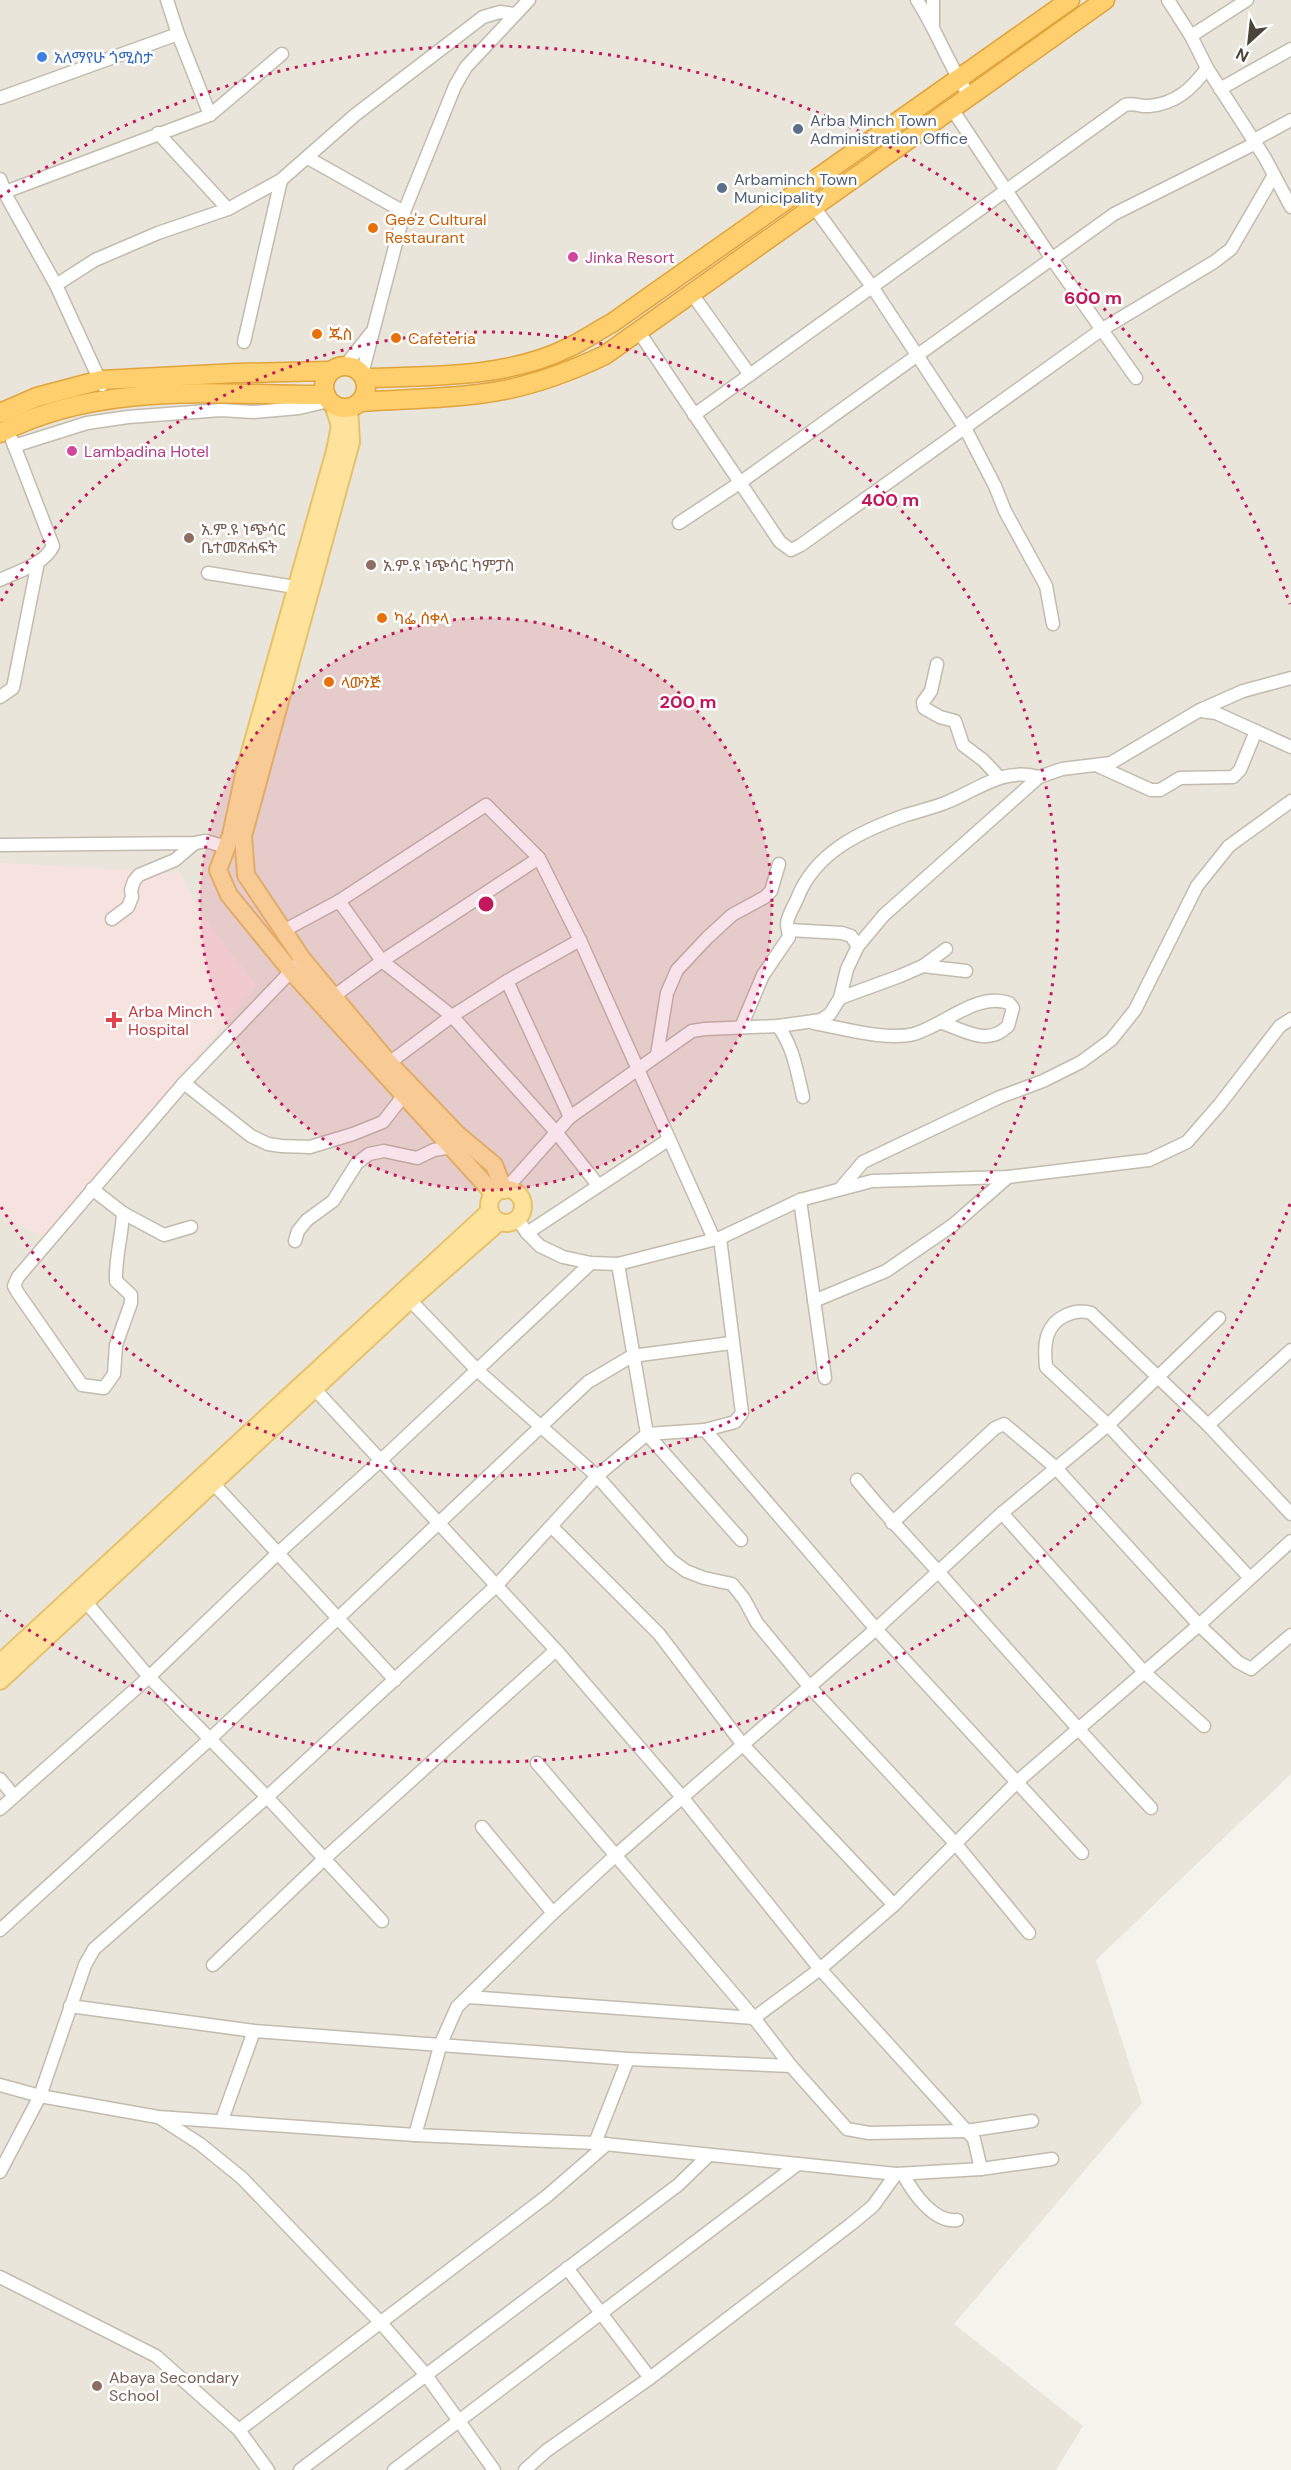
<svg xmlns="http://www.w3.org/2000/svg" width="1291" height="2470" font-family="'DM Sans','Noto Sans Ethiopic',sans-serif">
<rect width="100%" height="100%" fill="#f6f3ec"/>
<polygon fill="#eae5da" points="0,0 1291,0 1291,1774 1096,1960 1142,2103 954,2324 1083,2426 1056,2470 0,2470"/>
<polygon fill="#f6e3e0" points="0,863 181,873 203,917 257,986 44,1237 0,1215"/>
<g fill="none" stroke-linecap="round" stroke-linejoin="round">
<defs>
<g id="minor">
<polyline points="167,0 178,34 210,115"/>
<path d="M917,0C937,31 949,66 970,97"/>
<polyline points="933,0 933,24"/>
<polyline points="1168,0 1191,36 1207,68 1265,158 1291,207"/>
<polyline points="1191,36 1247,0"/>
<polyline points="1220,89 1291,49"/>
<polyline points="0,98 178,34"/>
<polyline points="952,109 1052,259 1136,378"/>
<polyline points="158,133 228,209"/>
<polyline points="1254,140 1291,120"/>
<polyline points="308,158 404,212"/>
<polyline points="0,179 8,199 56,285 102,385"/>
<polyline points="5,192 210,115 282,54"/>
<polyline points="814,207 873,288 965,428 995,486 1005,511 1046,586 1053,624"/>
<polyline points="56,285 95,260 158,233 228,209 281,180 355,115 483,17 500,12 514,14"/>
<polyline points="692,294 750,375"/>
<polyline points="639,332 780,542 791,550 801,545 1101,330 1214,262 1231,249 1274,175"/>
<polyline points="244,342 281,180"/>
<polyline points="345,366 371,333"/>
<polyline points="362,374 404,212 455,86 466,67 529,0"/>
<path d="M694,415L1125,105C1134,102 1140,107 1149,106C1175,104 1192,89 1207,68"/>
<polyline points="14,446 87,423 128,417 221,410 253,412 299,408 329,401"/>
<polyline points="679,523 741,482 1114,214 1256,143"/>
<polyline points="208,573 295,587"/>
<path d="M0,580C18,571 44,565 53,546L12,440"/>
<polyline points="937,664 931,691 923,702 924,708 940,717 955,721 963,745 983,760 999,777"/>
<polyline points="0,697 13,688 38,562"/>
<polyline points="1201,711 1216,713 1291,747"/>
<polyline points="1098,766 1151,790 1160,790 1180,778 1233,777 1240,770 1256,731"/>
<polyline points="0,845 195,843 206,841 226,847"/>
<polyline points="339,901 382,961 452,1016 556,1132 598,1185"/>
<polyline points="112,919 128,907 132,897 131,890 134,881 139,875 175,860 195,843"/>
<polyline points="789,930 842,933 851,936 858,946"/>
<polyline points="283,931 339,901 486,805 539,858 580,940 714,1239"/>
<polyline points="923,966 966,971"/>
<polyline points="507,981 570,1117"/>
<polyline points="334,996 382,961 539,858"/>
<polyline points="840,998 900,976 923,966 946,949"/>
<path d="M814,1023C842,1028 886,1041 914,1034C945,1025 976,992 1009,1003L1013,1008L1008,1026C987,1047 965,1030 942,1023"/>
<path d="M778,1026C794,1048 797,1072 803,1097"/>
<path d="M741,1027L763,975L789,937C789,933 787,928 787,924C787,917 794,906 797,899C815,852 861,831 906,815C919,811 932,808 945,803C978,790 1002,767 1039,777"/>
<polyline points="657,1055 667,993 677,970 707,938 732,915 765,897 771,891 779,864"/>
<polyline points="389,1063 452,1016 507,981 580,940"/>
<polyline points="184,1083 251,1136 268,1144 281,1146 310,1147 353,1134 383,1122 404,1095"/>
<polyline points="841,1188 863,1162 1000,1097 1043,1081 1081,1062 1111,1040 1135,1010 1197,886 1229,846 1291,801"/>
<polyline points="92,1189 123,1213 164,1235 191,1227"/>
<polyline points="505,1190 570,1117 692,1031 705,1029 778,1026 821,1020 830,1014 840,998 847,969 858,946 884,915 1039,777 1062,769 1111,763 1200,710 1243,691 1291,678"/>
<polyline points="800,1200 825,1378"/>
<path d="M123,1213C122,1236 115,1258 116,1281L131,1295V1303L116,1345L114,1374L104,1388L82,1385L18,1293L14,1286L18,1277L184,1083L296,966"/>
<polyline points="517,1218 527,1233 540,1246 563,1257 591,1263 618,1264 720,1238 800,1200 872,1181 1008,1177 1149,1160 1187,1142 1220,1104 1280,1026 1291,1019"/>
<polyline points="527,1233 668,1140"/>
<polyline points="295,1241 298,1231 307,1220 333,1201 357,1163 369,1154 384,1151 417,1158 434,1150 452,1147"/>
<polyline points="618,1264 647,1434 741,1540"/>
<polyline points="410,1300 477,1370 597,1476 671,1560 686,1571 704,1578 732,1584 744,1599 757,1623 809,1686 955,1843 1029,1933"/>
<polyline points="814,1301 886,1271 953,1225 1008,1177"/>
<polyline points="310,1384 556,1650 682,1797 820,1969 974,2139 981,2169"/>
<polyline points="1208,1425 1291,1350"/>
<polyline points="705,1430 876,1629 1082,1853"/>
<path d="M857,1480C884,1514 914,1544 942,1576C1011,1654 1080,1732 1151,1808"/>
<polyline points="213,1483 395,1680"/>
<polyline points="1002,1513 1144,1672 1204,1726"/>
<polyline points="892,1523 995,1428 1004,1424 1055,1467 1199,1625 1238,1662 1251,1669 1291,1635"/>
<polyline points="552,1527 659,1634 743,1745 894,1905"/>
<path d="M1249,1577L1108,1425L1046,1367C1045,1357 1044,1344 1048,1334C1054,1317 1075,1308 1091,1313L1208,1425L1291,1514"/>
<polyline points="86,1602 149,1677 267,1797 382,1921"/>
<polyline points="537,1763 754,2018 791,2066 847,2129 869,2133 966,2131 1032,2121"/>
<polyline points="0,1779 14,1796"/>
<polyline points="0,1809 149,1677 277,1554 380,1461 591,1263"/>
<polyline points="482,1827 553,1913"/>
<polyline points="0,1930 210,1739 588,1382 632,1356 731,1343"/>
<polyline points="213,1965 324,1859 556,1650"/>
<polyline points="468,1997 754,2018 820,1969 894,1905 1018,1781 1199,1625 1291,1541"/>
<polyline points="70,2006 254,2031 628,2059 791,2066"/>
<polyline points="0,2085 40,2096 158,2117 415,2135 595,2143 896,2174 981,2169 1052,2159"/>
<polyline points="160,2118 200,2144 242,2178 381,2323 426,2375 494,2470"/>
<polyline points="222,2120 254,2031"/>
<polyline points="415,2135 441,2043 457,2007 553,1913 616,1855 876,1629 1002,1513 1108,1425 1219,1318"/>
<polyline points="595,2143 628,2059"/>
<polyline points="0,2172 40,2096 85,1965 94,1949 267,1797 496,1586 597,1476 647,1434 705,1430 735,1422 742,1413 720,1238"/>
<path d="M903,2174C913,2193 934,2223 957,2220"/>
<polyline points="567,2268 650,2378"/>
<polyline points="0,2277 156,2356 239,2430 268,2470"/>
<polyline points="239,2430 547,2196 607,2144"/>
<polyline points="300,2470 678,2185 709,2155"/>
<polyline points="394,2470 798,2164"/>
<polyline points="525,2470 546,2451 650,2378 850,2225 873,2206 896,2174"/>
</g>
<g id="major">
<polyline points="333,404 340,426 335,451 245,770 231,835 218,870 229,895 291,971 494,1194"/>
<polyline points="349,408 351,442 243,836 246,875 303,960 389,1063 458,1135 494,1165 504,1190"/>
<circle cx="506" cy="1206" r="17"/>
<polyline points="0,1663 490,1211"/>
<polyline points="0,1681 410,1300 499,1222"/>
</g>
<g id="highway">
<circle cx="345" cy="387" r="21"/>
<path d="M365,378C432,376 506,378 568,348C583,341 597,331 612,323L1070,0"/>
<path d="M360,402C399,399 440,399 479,394C523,389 565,374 605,355L1105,0"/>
<polyline points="0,413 37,397 101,380 237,373 330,371"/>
<path d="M0,433C100,381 217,395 326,395"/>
</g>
</defs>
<use href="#minor" stroke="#c2bbae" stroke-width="15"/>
<use href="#major" stroke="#e6c16a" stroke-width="20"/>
<use href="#highway" stroke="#e0a43c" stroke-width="21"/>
<use href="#minor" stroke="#fff" stroke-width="12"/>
<use href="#major" stroke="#ffe39c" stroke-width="16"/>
<use href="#highway" stroke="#ffcf6e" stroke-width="18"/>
</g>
<circle cx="486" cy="904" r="286" fill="#c2185b" fill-opacity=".12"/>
<g fill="none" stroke="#c2185b" stroke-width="3" stroke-dasharray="3 6">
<circle cx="486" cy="904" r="286"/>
<path d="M1 601A572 572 0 1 1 1 1207"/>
<path d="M1290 1204A858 858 0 0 1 0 1611M0 197A858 858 0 0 1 1290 604"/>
</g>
<circle fill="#3f7fe0" stroke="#fff" stroke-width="2" cx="42" cy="57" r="6"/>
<g fill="#5c6f8a" stroke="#fff" stroke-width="2">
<circle cx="798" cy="129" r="6"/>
<circle cx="722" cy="188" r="6"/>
</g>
<g fill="#e8710a" stroke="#fff" stroke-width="2">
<circle cx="373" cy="228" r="6"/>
<circle cx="317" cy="334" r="6"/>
<circle cx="396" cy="338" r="6"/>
<circle cx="382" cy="618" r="6"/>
<circle cx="329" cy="682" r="6"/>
</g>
<g fill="#d1479c" stroke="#fff" stroke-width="2">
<circle cx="573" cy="257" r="6"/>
<circle cx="72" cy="451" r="6"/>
</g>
<g fill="#8d6e63" stroke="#fff" stroke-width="2">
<circle cx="189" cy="538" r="6"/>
<circle cx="371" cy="565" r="6"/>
<circle cx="97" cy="2386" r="6"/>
</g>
<path fill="#e0444e" stroke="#fff" stroke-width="2" d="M111 1011h6v6h6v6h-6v6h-6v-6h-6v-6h6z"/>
<g text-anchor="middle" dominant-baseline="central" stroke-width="5" stroke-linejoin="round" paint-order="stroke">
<g font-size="16" fill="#366cbe" stroke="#fff" text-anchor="start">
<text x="54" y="57">አለማየሁ ጎሚስታ</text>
</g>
<g font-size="16" fill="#4e5e75" stroke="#fff" text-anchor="start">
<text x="810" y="120">Arba Minch Town<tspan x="810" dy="18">Administration Office</tspan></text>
<text x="734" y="179">Arbaminch Town<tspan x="734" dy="18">Municipality</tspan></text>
</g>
<g font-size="16" fill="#c56008" stroke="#fff" text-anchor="start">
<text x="385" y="219">Gee'z Cultural<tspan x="385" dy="18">Restaurant</tspan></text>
<text x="329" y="334">ጁስ</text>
<text x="408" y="338">Cafeteria</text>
<text x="394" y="618">ካፌ ሰቀላ</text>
<text x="341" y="682">ላውንጅ</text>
</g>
<g font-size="16" fill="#b23c85" stroke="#fff" text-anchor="start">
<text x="585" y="257">Jinka Resort</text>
<text x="84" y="451">Lambadina Hotel</text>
</g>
<g font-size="16" fill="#785e54" stroke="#fff" text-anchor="start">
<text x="201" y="529">አ.ም.ዩ ነጭሳር<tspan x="201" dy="18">ቤተመጽሐፍት</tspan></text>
<text x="383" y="565">አ.ም.ዩ ነጭሳር ካምፓስ</text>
<text x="109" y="2377">Abaya Secondary<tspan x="109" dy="18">School</tspan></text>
</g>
<g font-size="16" fill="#be3a42" stroke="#fff" text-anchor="start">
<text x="128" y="1011">Arba Minch<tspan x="128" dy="18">Hospital</tspan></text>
</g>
</g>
<circle cx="486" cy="904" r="9" fill="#c2185b" stroke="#fff" stroke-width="3"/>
<g font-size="18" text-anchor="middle" font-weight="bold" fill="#c2185b" stroke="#fff" stroke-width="5" stroke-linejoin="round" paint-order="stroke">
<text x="1093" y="304">600 m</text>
<text x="890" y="506">400 m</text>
<text x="688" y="708">200 m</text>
</g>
<g transform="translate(1249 42) rotate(207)" stroke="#ffffff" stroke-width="4.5" paint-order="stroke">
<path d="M0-4.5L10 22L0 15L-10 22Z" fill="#4b4439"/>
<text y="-9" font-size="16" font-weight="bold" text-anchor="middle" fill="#4b4439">N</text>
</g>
</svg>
